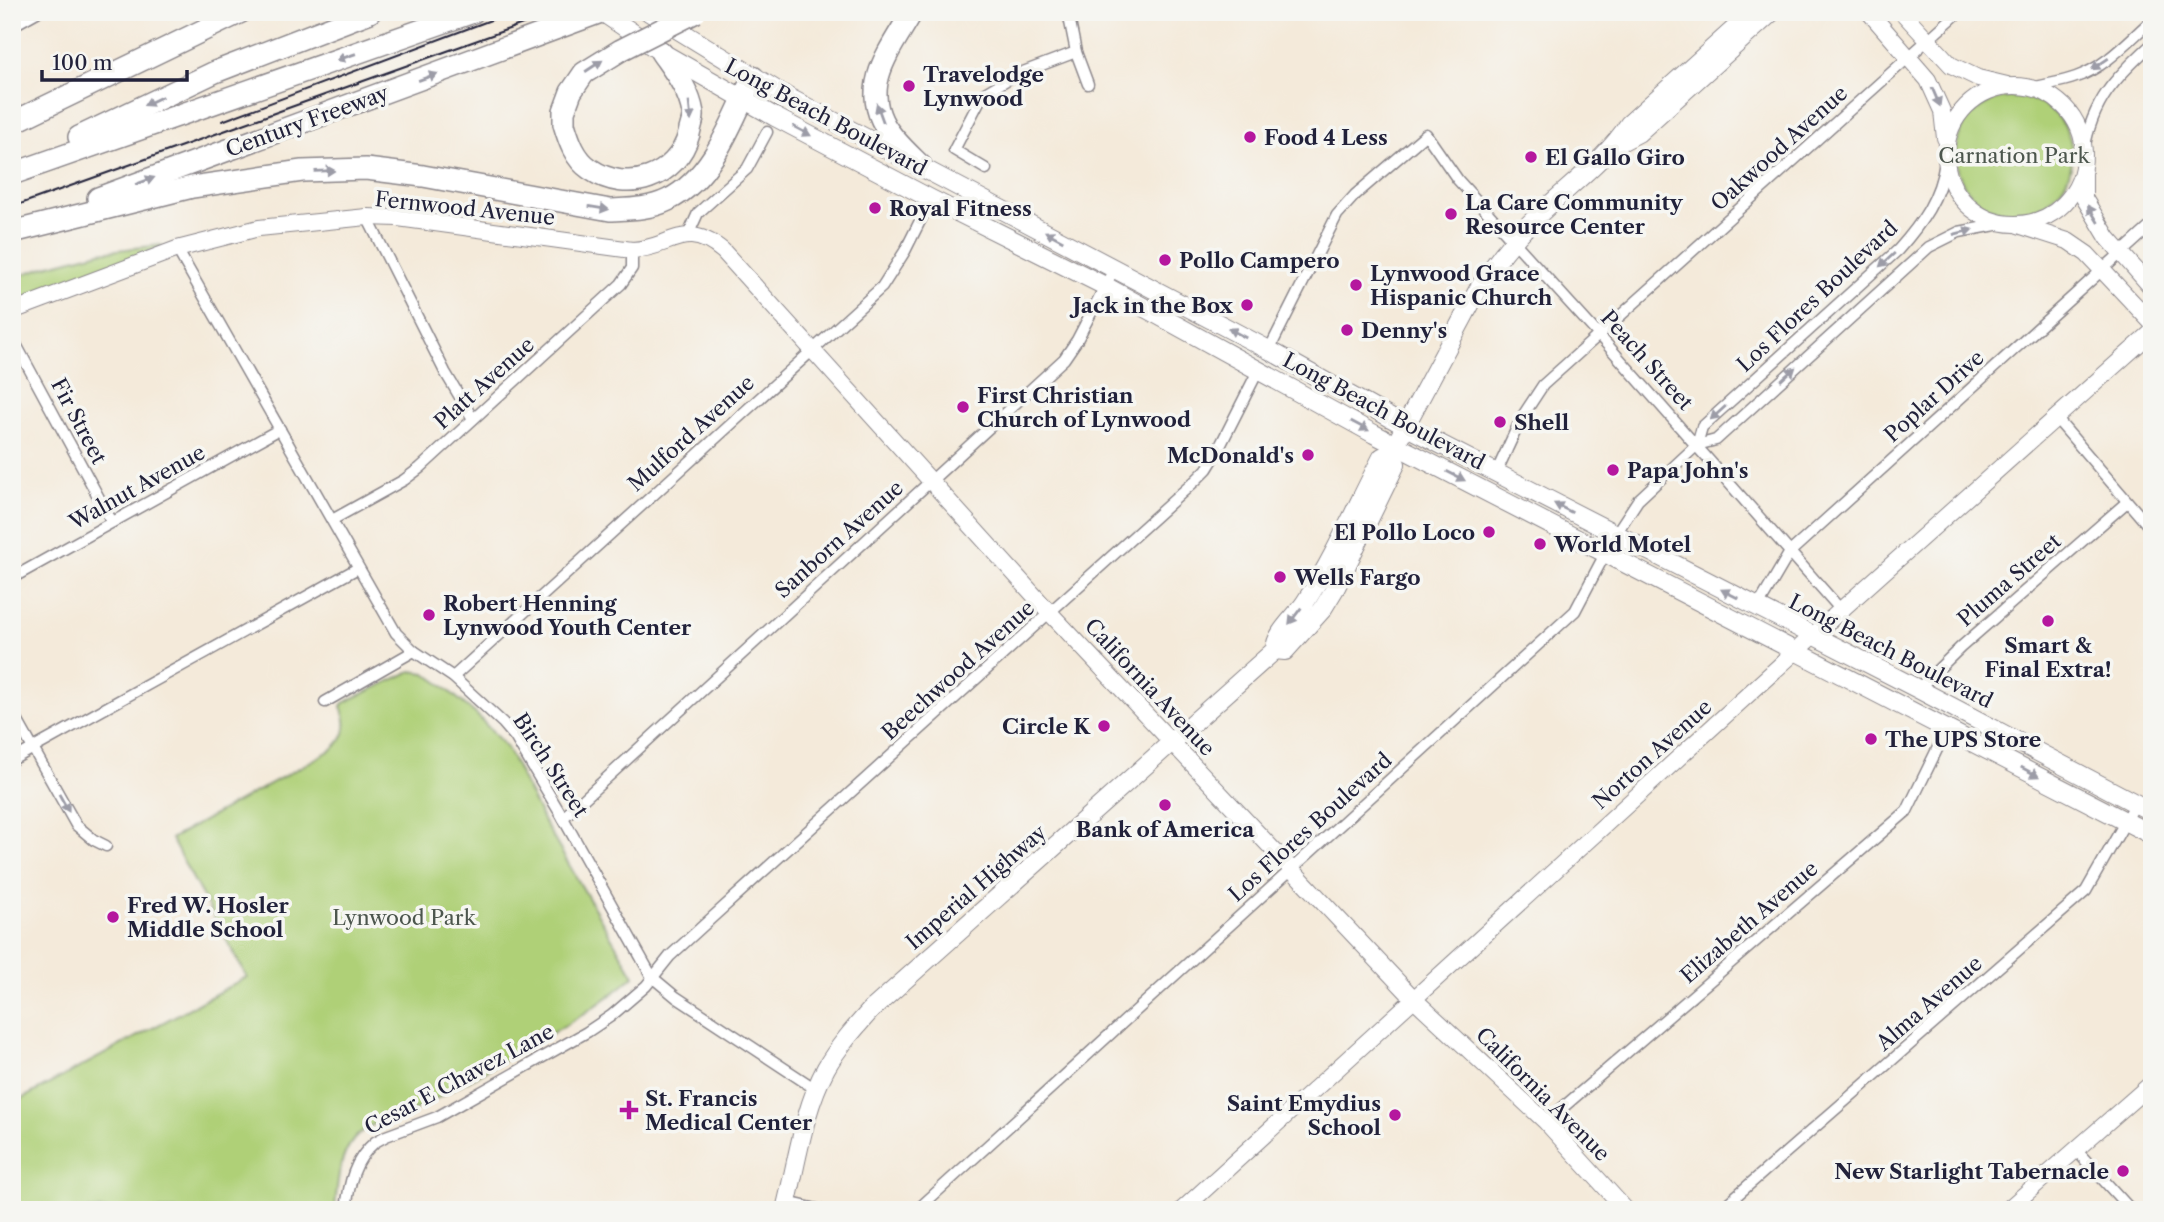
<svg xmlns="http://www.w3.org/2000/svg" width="2164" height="1222" font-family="'Libre Caslon Text',serif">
<rect width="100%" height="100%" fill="#f6f6f2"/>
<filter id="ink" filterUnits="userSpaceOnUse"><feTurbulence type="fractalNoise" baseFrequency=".0143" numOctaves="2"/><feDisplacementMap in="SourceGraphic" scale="14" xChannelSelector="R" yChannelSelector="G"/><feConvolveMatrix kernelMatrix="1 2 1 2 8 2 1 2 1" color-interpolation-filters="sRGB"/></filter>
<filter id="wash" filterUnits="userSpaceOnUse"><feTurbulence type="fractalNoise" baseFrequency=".00686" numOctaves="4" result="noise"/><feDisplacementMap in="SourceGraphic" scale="28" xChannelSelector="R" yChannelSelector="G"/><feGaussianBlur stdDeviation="1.57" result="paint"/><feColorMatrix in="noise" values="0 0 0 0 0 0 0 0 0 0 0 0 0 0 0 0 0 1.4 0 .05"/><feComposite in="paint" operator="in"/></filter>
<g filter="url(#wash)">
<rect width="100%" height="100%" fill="#f4eada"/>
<g fill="#afd077" stroke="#687959" stroke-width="2">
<circle cx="2014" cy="155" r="58"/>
<polygon points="161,245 162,247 12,304 12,278 50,265 100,252"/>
<path d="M411,671L425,673L442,685L477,715L507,748L544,822L634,976C595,1011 550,1034 505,1060C477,1075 449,1092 421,1107C399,1117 372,1119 354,1139C338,1158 337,1186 335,1210H12V1104L247,977L171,839L331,750C347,738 349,724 341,707L343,703Z"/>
</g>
</g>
<g filter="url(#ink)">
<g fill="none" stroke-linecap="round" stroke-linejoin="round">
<defs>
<g id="street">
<polyline points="1068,12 1076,52 1088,84"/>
<polyline points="12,26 37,12"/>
<path d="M2032,88C2047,84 2062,82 2076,77C2106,67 2129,40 2152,20"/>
<path d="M2084,151C2092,101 2116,77 2152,44"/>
<polyline points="986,169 954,150 983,94 1015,75 1076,52"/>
<polyline points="367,217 445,372 473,419"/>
<polyline points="688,235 698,213 747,169 767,132"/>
<polyline points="177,249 396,633 414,651 453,677 503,723 515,737 563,818 652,977 676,997 817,1090"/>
<polyline points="12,337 112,522"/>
<polyline points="1269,350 1337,215 1355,195 1426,134 1458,180 1596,332 1841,610"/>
<polyline points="2055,417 2152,530"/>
<path d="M1697,445L1702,427L1898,250C1922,223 1940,198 1945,162"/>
<polyline points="1496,473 1522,417 1543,385 1959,12"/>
<polyline points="332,520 404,480 420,468 621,284 632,268 632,250"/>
<polyline points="12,578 280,429"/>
<polyline points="1757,608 1790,552 2152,225"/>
<polyline points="453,677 882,287 905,251 931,199"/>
<polyline points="1918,689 1961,647 2127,502"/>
<polyline points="325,702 414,651"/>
<polyline points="12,711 76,825 94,840 106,846"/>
<polyline points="12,760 358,568"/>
<polyline points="563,818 1064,359 1077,340 1114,269"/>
<polyline points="1546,1122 1907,811 1947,729"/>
<polyline points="2076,1150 2131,1210"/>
<polyline points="2021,1198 2032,1210"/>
<polyline points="787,1202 821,1210"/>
<path d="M346,1210C349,1183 354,1160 375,1142L386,1136L437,1117L587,1032L611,1016L646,986L670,956L716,914L1195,481L1207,469L1215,456L1259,369"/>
<polyline points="917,1210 1575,611 1615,535 1638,500 1697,445 1716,440 1929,247 1959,232 2001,224"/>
<polyline points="1720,1210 2086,891 2136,803"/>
</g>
<g id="secondary">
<polyline points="1869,12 1928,80 1942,111 1945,138"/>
<polyline points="1902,12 1951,65 1978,78 2007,85"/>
<circle cx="2015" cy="155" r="69"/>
<polyline points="2084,174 2084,198 2108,238 2152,288"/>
<polyline points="2018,225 2068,241 2087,254 2152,323"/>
<path d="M12,311L177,249L259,228L367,217L398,218L632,250C672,248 684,219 723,251L1050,613L1414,999L1546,1122L1626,1210"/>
<polyline points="1182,1210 1841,610 2152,332"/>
<polyline points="2007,1210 2152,1083"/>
</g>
<g id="primary">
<polyline points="602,12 661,52 775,117 931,199 1105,286 1374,434 2152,835"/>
<polyline points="649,12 786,96 1269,350 1405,426 1918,689 2152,812"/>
<polyline points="1619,143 1638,133 1772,12"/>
<polyline points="1275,650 1285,651 1322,610 1336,587 1396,464 1391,453"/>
<path d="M785,1210C797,1163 803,1111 826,1068C838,1047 854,1029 870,1011L1275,650C1275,632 1297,616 1306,601C1335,556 1357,505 1382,457L1391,453L1479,288C1497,259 1519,232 1545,209C1574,182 1607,158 1629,124L1753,12"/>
</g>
<g id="highway">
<path d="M912,12C892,48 860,84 885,126C893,140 909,154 921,166"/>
<polyline points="12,123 241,12"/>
<path d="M564,124C569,141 575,159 590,169C628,195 677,177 689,134C690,127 694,120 693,113C689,89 674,71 661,52"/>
<polyline points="79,137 215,72 370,12"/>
<polyline points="12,174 473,12"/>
<polyline points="98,198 601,12"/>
<path d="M12,232L192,187L302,171L366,169L423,176L610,210C629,209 650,209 668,200C713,178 733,119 753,77"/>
</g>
</defs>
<use href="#street" stroke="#8b868a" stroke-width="13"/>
<use href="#secondary" stroke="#8b868a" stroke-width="18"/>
<use href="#primary" stroke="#8b868a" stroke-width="20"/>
<use href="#highway" stroke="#8b868a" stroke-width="24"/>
<use href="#street" stroke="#fff" stroke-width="10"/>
<use href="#secondary" stroke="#fff" stroke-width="16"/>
<use href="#primary" stroke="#fff" stroke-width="18"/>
<use href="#highway" stroke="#fff" stroke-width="21"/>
<g stroke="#22223b" stroke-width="2">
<polyline points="222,121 512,12"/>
<polyline points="12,207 556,12"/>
</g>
<defs>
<polyline id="highway-bridge" points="564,124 564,111 571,92 584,73 621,50 696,12"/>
</defs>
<use href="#highway-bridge" stroke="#8b868a" stroke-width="24" stroke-linecap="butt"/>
<use href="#highway-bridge" stroke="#fff" stroke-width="21"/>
</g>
<defs><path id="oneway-solid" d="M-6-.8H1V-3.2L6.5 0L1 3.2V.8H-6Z" transform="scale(1.75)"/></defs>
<g fill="#9c9ca7">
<use href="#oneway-solid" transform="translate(346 57) rotate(161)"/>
<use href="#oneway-solid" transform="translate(2100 64) rotate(146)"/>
<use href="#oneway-solid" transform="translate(594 66) rotate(-33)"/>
<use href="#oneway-solid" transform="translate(428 77) rotate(-20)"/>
<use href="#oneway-solid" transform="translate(1936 97) rotate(67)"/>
<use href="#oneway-solid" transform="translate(153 101) rotate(154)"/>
<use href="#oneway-solid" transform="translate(690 111) rotate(84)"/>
<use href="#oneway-solid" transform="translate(880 113) rotate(-110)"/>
<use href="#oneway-solid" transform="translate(802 131) rotate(28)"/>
<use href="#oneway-solid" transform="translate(325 171) rotate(-2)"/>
<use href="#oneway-solid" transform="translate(145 181) rotate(-20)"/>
<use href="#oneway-solid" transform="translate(599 208) rotate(9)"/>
<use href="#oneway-solid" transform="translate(2093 214) rotate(-121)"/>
<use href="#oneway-solid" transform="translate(1963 232) rotate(-15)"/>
<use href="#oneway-solid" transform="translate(1054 236) rotate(-152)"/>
<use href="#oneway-solid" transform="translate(1887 260) rotate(138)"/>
<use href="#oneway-solid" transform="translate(1237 333) rotate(-152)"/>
<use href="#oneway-solid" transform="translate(1788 374) rotate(-42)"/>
<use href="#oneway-solid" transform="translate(1718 413) rotate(138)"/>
<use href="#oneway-solid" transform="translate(1360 426) rotate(28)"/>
<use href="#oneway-solid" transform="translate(1456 476) rotate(27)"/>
<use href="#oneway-solid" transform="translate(1563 508) rotate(-153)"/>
<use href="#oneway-solid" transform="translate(1730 594) rotate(-153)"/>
<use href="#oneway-solid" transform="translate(1295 616) rotate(127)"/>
<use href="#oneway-solid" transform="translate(2030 772) rotate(28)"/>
<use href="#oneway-solid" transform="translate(64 803) rotate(61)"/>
</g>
</g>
<g fill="#b5179e" stroke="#f6f6f2" stroke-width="2.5">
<circle cx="909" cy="86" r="7"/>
<circle cx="1250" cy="137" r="7"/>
<circle cx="1531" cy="157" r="7"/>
<circle cx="875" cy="208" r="7"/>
<circle cx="1451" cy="214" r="7"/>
<circle cx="1165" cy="260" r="7"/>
<circle cx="1356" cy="285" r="7"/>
<circle cx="1247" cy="305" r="7"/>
<circle cx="1347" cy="330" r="7"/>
<circle cx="963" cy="407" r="7"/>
<circle cx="1500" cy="422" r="7"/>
<circle cx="1308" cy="455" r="7"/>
<circle cx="1613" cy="470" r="7"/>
<circle cx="1489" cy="532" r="7"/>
<circle cx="1540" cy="544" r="7"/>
<circle cx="1280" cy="577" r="7"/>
<circle cx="429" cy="615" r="7"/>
<circle cx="2048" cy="621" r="7"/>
<circle cx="1104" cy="726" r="7"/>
<circle cx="1871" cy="739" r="7"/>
<circle cx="1165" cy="805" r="7"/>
<circle cx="113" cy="917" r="7"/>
<path d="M625.5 1099.5h7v7h7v7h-7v7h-7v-7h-7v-7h7z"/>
<circle cx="1395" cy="1115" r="7"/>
<circle cx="2123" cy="1171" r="7"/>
</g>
<g text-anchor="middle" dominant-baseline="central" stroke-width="7" stroke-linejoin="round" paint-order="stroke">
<g font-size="21" font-weight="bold" fill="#22223b" stroke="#f6f6f2" text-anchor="start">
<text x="923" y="74">Travelodge<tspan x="923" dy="24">Lynwood</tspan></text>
<text x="1264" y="137">Food 4 Less</text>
<text x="1545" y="157">El Gallo Giro</text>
<text x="1465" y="202">La Care Community<tspan x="1465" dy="24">Resource Center</tspan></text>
<text x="889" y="208">Royal Fitness</text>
<text x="1179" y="260">Pollo Campero</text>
<text x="1370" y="273">Lynwood Grace<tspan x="1370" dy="24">Hispanic Church</tspan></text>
<text x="1233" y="305" text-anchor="end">Jack in the Box</text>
<text x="1361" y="330">Denny's</text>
<text x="977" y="395">First Christian<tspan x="977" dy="24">Church of Lynwood</tspan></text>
<text x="1514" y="422">Shell</text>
<text x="1294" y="455" text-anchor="end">McDonald's</text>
<text x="1627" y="470">Papa John's</text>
<text x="1475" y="532" text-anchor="end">El Pollo Loco</text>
<text x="1554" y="544">World Motel</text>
<text x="1294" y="577">Wells Fargo</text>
<text x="443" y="603">Robert Henning<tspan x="443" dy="24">Lynwood Youth Center</tspan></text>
<text x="2048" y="645" text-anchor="middle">Smart &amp;<tspan x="2048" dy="24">Final Extra!</tspan></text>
<text x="1090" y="726" text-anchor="end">Circle K</text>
<text x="1885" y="739">The UPS Store</text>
<text x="1165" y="829" text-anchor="middle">Bank of America</text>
<text x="127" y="905">Fred W. Hosler<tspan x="127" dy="24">Middle School</tspan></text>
<text x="645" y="1098">St. Francis<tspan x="645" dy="24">Medical Center</tspan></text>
<text x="1381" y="1103" text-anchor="end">Saint Emydius<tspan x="1381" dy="24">School</tspan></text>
<text x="2109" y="1171" text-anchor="end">New Starlight Tabernacle</text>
</g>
<g font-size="21" fill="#22223b" stroke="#f6f6f2">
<text transform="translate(826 117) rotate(28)">Long Beach Boulevard</text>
<text transform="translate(307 121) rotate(-20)">Century Freeway</text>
<text transform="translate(1779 148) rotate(-42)">Oakwood Avenue</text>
<text transform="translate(465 208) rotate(6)">Fernwood Avenue</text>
<text transform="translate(1817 296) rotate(-43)">Los Flores Boulevard</text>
<text transform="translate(1647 360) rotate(48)">Peach Street</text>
<text transform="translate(484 383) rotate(-42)">Platt Avenue</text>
<text transform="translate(1934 396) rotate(-42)">Poplar Drive</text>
<text transform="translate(1384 411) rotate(28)">Long Beach Boulevard</text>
<text transform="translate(79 421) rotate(62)">Fir Street</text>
<text transform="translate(691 433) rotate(-42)">Mulford Avenue</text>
<text transform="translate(137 487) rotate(-29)">Walnut Avenue</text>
<text transform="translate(839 539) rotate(-42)">Sanborn Avenue</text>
<text transform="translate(2009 580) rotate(-41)">Pluma Street</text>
<text transform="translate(1891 651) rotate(27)">Long Beach Boulevard</text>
<text transform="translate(958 670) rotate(-42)">Beechwood Avenue</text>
<text transform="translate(1150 687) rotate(47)">California Avenue</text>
<text transform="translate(1652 754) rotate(-42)">Norton Avenue</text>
<text transform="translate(551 765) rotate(57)">Birch Street</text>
<text transform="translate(1310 827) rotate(-42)">Los Flores Boulevard</text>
<text transform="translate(976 887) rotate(-41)">Imperial Highway</text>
<text transform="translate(1749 922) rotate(-41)">Elizabeth Avenue</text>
<text transform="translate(1929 1003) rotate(-41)">Alma Avenue</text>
<text transform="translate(459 1079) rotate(-28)">Cesar E Chavez Lane</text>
<text transform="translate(1543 1094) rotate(45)">California Avenue</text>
</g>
<g font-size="21" fill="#4c564d" stroke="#f6f6f2">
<text x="2014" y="155">Carnation Park</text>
<text x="404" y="917">Lynwood Park</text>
</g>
</g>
<rect width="2164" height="1222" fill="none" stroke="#f6f6f2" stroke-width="42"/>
<path d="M42 70v10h145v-10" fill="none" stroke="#22223b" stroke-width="3.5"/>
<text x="52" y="70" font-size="21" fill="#22223b" stroke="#f6f6f2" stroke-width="5" paint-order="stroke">100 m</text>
</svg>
